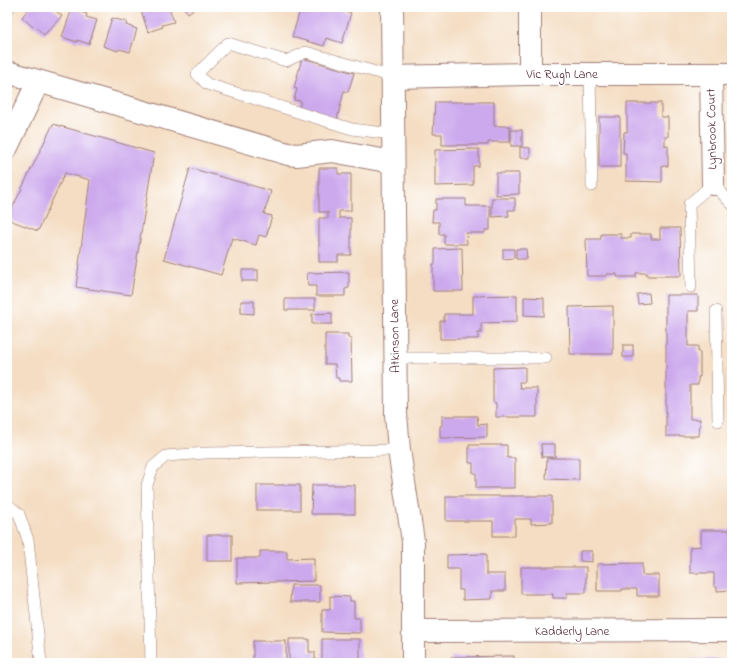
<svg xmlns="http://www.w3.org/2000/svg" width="739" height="670" font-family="'Indie Flower',sans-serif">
<rect width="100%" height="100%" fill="#fff"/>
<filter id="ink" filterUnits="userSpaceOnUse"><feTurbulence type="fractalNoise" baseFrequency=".025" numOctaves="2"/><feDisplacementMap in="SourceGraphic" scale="8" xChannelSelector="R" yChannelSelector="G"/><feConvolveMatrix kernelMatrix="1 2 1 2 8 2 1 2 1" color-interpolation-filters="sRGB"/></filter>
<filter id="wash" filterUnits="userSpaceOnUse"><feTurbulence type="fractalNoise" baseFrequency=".012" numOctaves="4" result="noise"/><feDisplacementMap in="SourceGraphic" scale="16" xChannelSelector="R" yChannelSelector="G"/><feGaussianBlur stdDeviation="0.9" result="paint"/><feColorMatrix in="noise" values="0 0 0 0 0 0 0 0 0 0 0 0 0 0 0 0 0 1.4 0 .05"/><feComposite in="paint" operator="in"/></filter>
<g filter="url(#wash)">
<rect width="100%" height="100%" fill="#f4ddc2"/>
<g id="blocks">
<g fill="#cca9ed">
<polygon points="30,7 53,7 52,8 62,16 44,35 35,26 33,27 22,17"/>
<polygon points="140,7 169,7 174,22 162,25 163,27 148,32"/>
<polygon points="183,7 197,7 188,13"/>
<polygon points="301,7 332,7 351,13 342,43 326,38 324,46 292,37"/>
<polygon points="72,9 87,14 86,17 97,20 89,44 77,40 77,42 62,37"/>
<polygon points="112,18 127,22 126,25 137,29 130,52 119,49 118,51 103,46"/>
<polygon points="302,58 354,73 348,92 344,91 337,119 299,108 301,101 294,100 297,89 294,88"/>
<polygon points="7,102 11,104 7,112"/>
<polygon points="435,102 494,102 494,126 510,126 510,142 488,142 488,145 442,145 442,134 433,134"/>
<polygon points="627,103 661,103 661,117 668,117 668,137 665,137 665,146 668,146 668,166 662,166 662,182 626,181 626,153 623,153 624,132 627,132"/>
<rect x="599" y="117" width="21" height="50"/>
<polygon points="53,124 154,153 131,295 76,287 90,180 65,173 38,231 7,219"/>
<rect x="511" y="130" width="11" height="16"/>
<polygon points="520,147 530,148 530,158 520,158"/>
<polygon points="479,149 479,166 473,166 473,185 435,186 435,150"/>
<polygon points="190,168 271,191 264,214 272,216 266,237 259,235 256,245 232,238 221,275 164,259"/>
<polygon points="319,168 338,168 338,174 351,174 351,211 339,211 339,218 351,218 351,255 338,255 338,262 319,262 319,218 328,218 328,212 319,212"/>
<polygon points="496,173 519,173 519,194 496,195"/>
<polygon points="492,198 515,198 515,210 508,210 509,216 492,217"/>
<polygon points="436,199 466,199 466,206 490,206 490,230 485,230 485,233 466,233 467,244 444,244 444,234 439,234 439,222 432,222 433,210 436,210"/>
<polygon points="660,228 680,228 681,276 647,276 647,273 636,273 636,277 617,277 617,274 607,274 607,276 587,276 586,239 601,239 601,234 621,234 621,238 631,238 631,234 651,234 651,239 660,239"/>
<polygon points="462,248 463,291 433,291 433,264 435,264 435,249"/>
<polygon points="503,249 514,249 514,258 503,259"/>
<polygon points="516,249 526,249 527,259 516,259"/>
<rect x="242" y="270" width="16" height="11"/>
<polygon points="349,272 349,288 345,289 345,296 316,296 316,286 308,286 307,273"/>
<polygon points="649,293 650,303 638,304 637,294"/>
<polygon points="517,295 517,322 481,323 481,333 478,333 478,339 440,339 440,321 444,321 444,314 473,314 473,296"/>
<polygon points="666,295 698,295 698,311 688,311 688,346 698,346 698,352 700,352 700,377 698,377 698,385 690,385 690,419 700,419 699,436 666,436"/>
<polygon points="524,297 544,298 544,316 524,315"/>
<rect x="285" y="299" width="30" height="11"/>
<polygon points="241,301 254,301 254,314 241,313"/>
<polygon points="613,306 613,354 570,354 569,307"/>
<polygon points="332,313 332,324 312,324 312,314"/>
<polygon points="325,334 348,334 348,338 351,338 352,381 339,381 339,378 336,378 335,364 325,364"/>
<rect x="623" y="345" width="10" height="12"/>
<polygon points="525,367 525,382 519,382 520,388 537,388 537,417 496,417 496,403 493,402 493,368"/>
<polygon points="442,416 477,416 478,425 487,424 487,437 440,438 440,426 442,426"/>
<polygon points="541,444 555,444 555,457 542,457"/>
<polygon points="469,445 507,445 507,458 515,458 515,488 476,488 476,473 473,473 473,463 469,463"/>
<polygon points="547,458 579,458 579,480 546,479"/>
<rect x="257" y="485" width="43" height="25"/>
<polygon points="312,485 355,485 355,514 311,514"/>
<polygon points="446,496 552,496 552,523 531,524 531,519 515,519 515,536 493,536 493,521 446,521"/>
<polygon points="701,530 732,530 732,590 717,591 717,587 714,587 714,573 690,573 690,547 701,546"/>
<rect x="207" y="535" width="25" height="26"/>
<polygon points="260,551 287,551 287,559 314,558 314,581 237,583 237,558 260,558"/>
<polygon points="580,551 592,551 592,562 580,561"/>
<polygon points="486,554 486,574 505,574 505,591 492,591 492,599 463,600 463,590 459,590 459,569 447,569 447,555"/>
<polygon points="642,563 642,575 659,575 659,596 637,596 637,589 622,589 622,591 597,591 597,564"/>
<polygon points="521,567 586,567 586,593 567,593 567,598 553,598 553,594 521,594"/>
<polygon points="291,585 320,585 320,602 290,602"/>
<polygon points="330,596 350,597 350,601 354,601 354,618 360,618 360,633 322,632 322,610 330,610"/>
<polygon points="289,639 309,639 309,652 315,652 315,660 289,660"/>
<rect x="322" y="639" width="38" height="24"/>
<rect x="253" y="641" width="33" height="22"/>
<polygon points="514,656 514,663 452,663 451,657"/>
<polygon points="685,659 722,659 721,663 685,663"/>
</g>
</g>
</g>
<g filter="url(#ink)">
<use href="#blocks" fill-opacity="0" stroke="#9f7e76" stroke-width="1"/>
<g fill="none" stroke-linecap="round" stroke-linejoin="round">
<defs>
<g id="lane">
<polyline points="7,9 10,7"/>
<polyline points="590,74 592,186"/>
<polyline points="392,134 352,129 207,84 197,74 228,43 286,61 306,52 393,77"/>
<polyline points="691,287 689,204 713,184 732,204"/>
<polyline points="716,311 718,421"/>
<polyline points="395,358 546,358"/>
<polyline points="7,504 19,514 28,540 41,663"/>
<polyline points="151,663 147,485 153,467 166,456 206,453 399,450"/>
</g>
<g id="street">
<polyline points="392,7 396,414 399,450 413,541 413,663"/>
<polyline points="530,7 530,74"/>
<polyline points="7,72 288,154 297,155 332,151 392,162"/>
<polyline points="711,74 713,184"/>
<polyline points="393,77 530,74 732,74"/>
<polyline points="7,147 38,82"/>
<polyline points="413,631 732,630"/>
</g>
</defs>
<use href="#lane" stroke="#9f7e76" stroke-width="12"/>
<use href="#street" stroke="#9f7e76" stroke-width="24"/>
<use href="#lane" stroke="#fff" stroke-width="11"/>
<use href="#street" stroke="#fff" stroke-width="22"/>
</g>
</g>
<g text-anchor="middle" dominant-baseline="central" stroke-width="3.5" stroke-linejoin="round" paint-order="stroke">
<g font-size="13" fill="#4a1f2b" stroke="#fff">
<text x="562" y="74">Vic Rugh Lane</text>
<text transform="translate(712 129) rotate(-91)">Lynbrook Court</text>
<text transform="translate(395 336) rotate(-91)">Atkinson Lane</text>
<text x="572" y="631">Kadderly Lane</text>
</g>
</g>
<rect width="739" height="670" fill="none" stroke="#fff" stroke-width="24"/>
</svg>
